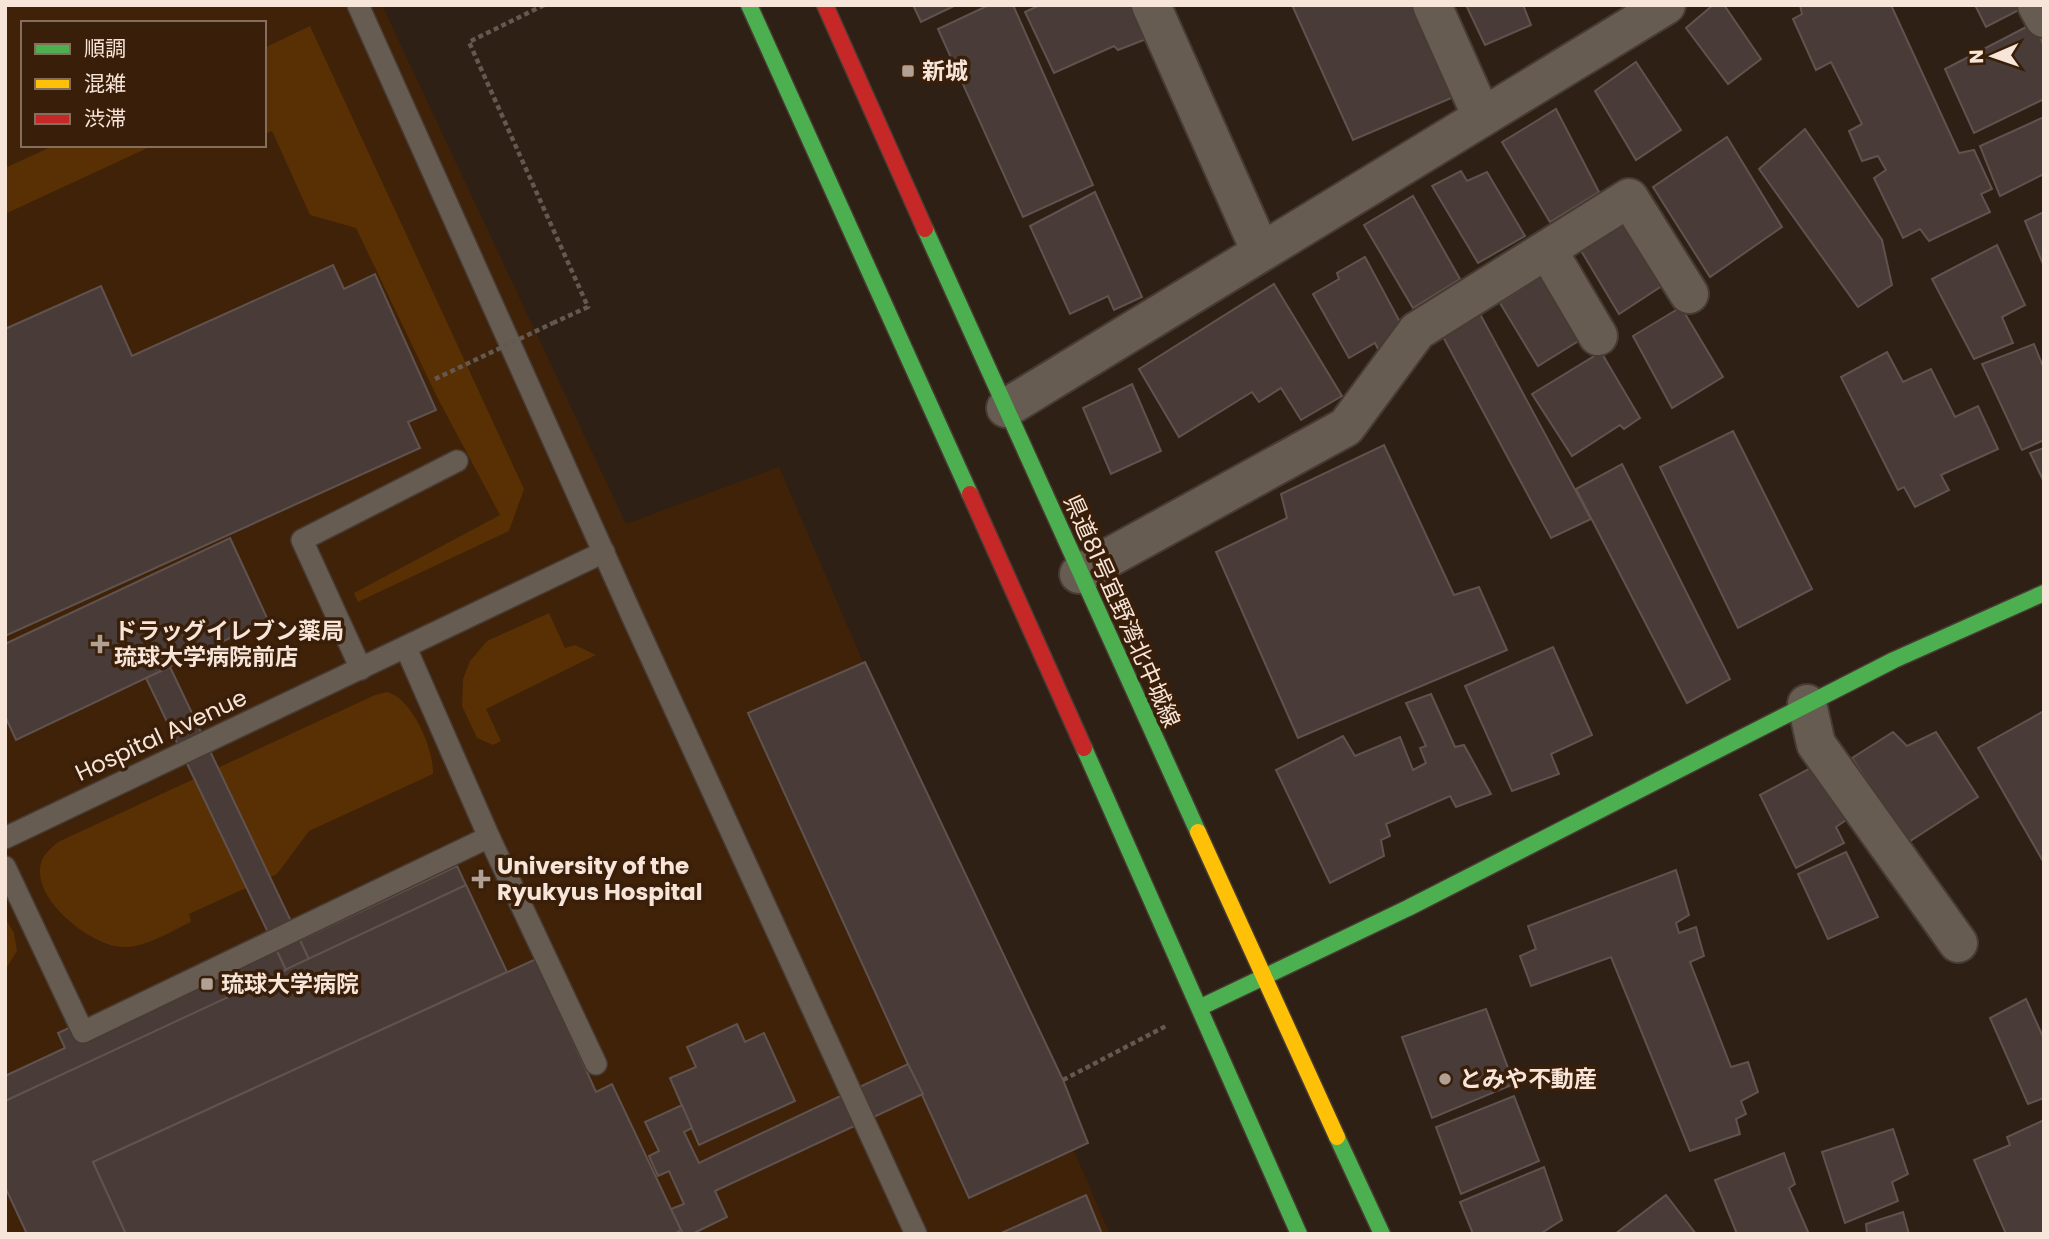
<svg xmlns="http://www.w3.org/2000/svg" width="2049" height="1239" font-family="Poppins,'Noto Sans JP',sans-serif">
<rect width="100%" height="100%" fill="#2e2014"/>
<path fill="#3f2208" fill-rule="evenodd" d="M5,5H382L626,524L779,467L1110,1234H5ZM23,23H264V145H23Z"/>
<g fill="#592f04">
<polygon points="310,26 524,489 509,531 358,602 354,593 500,515 437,397 356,228 310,215 272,131 264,134 264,48"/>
<polygon points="55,145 154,145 5,214 5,168"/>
<polygon points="549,613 565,648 575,645 596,655 486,709 501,741 493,745 477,738 462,706 463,679 470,661 487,641"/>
<path d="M387,692C412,698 434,749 433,774L309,831L277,874L189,914L191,922C169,932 140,952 114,946C85,939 37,902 40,868C41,856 50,849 58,842L375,695Z"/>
<polygon points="5,918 14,933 17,951 7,967"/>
</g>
<g fill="#493c38" stroke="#60534f" stroke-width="2">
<polygon points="913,5 956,5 921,22"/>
<polygon points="989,5 1013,5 1093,185 1023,217 938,29"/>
<polygon points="1040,5 1135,5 1149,38 1118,50 1114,46 1054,73 1025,12"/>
<polygon points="1292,5 1416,5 1456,96 1353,140"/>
<polygon points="1466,5 1523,5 1531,25 1485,45"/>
<polygon points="1713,5 1724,5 1761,59 1728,84 1686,28"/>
<polygon points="1800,5 1891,5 1959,153 1974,150 1992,189 1981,194 1990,212 1929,241 1920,229 1903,238 1874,178 1886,170 1878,156 1862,161 1849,131 1862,124 1831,62 1816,70 1793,19 1802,14"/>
<polygon points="1975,5 2018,5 2021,9 1986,27"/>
<polygon points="2034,23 2044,46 2044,99 1974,133 1945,69"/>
<polygon points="1636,62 1681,130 1636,160 1595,91"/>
<polygon points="1556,109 1599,192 1550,222 1502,142"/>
<polygon points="2044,117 2044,174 2000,196 1980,146"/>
<polygon points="1805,129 1882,240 1892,285 1858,307 1759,169"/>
<polygon points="1727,137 1782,227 1710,277 1653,187"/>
<polygon points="1461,171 1467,181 1487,172 1525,236 1478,263 1432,186"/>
<polygon points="1095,192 1142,297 1114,310 1108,296 1070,314 1030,226"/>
<polygon points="1413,196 1460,279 1413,308 1364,225"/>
<polygon points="2044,212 2044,264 2043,264 2025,221"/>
<polygon points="1630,218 1668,282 1619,314 1580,249"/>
<polygon points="1997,245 2025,305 2002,317 2013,343 1974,359 1932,279"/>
<polygon points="1365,257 1406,333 1378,349 1375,343 1349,358 1313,294 1339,279 1337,273"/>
<polygon points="333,265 344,289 375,274 436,410 408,422 420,448 5,636 5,329 101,286 132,356"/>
<polygon points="1546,273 1585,337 1538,366 1500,303"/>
<polygon points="1274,284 1342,396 1301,420 1281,388 1259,402 1252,392 1179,437 1139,369"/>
<polygon points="1681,307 1723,377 1672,408 1633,336"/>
<polygon points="1480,314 1591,519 1551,538 1442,335"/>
<polygon points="2034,344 2044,369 2044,440 2022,450 1982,364"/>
<polygon points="1601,352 1640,418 1624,429 1620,425 1572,456 1532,394"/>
<polygon points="1887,352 1903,382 1931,369 1955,417 1978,406 1998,449 1941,475 1949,490 1915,507 1904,487 1898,490 1841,377"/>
<polygon points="1132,384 1161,451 1111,474 1083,408"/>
<polygon points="1733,431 1812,589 1738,628 1660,467"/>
<polygon points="1384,445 1454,595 1479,587 1507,650 1298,738 1216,552 1287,518 1281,494"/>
<polygon points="2044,448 2044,482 2030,453"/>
<polygon points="1622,464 1730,679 1687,703 1576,489"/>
<polygon points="230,538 268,620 16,740 5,716 5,644"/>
<polygon points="1553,647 1592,735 1551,754 1559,774 1512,791 1465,686"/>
<polygon points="865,662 1063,1080 1088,1143 969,1198 748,713"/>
<polygon points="170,667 309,959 286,970 146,678"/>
<polygon points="1431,694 1455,747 1464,745 1491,794 1456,807 1450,796 1386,824 1390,836 1381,840 1384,856 1330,883 1276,770 1343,736 1355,756 1400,737 1413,770 1426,763 1420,748 1426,746 1406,703"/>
<polygon points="2044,711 2044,863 1978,748"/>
<polygon points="1893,732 1907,746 1936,732 1978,797 1907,843 1852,758"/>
<polygon points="1818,764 1849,818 1836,827 1844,843 1796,868 1760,795"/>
<polygon points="1846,852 1878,917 1828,939 1798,874"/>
<polygon points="457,866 466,885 309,959 300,940"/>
<polygon points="1676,870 1689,915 1676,923 1679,933 1696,927 1704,956 1690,962 1731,1067 1748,1062 1758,1092 1741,1101 1746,1114 1736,1119 1740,1134 1690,1151 1611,957 1531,986 1520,956 1536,949 1528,926"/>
<polygon points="466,885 507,972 93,1162 126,1234 27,1234 5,1187 5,1101"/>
<polygon points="239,949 276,949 286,970 5,1101 5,1076 65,1048 58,1033"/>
<polygon points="536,959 596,1092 612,1084 681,1230 674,1234 126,1234 93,1162"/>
<polygon points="2026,999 2044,1039 2044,1098 2028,1104 1990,1018"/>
<polygon points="1486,1009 1514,1084 1432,1118 1402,1037"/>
<polygon points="737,1024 745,1042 764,1033 795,1101 699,1145 670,1078 696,1067 687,1047"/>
<polygon points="908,1064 923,1094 715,1191 727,1217 692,1234 683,1234 671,1209 684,1204 669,1171 658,1176 649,1156 659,1151 645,1122 682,1105 692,1128 684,1132 699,1163"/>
<polygon points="1514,1096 1539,1161 1461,1194 1436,1127"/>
<polygon points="2044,1120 2044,1234 2006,1234 1974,1160 2010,1145 2007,1137"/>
<polygon points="1893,1129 1908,1174 1892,1182 1898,1201 1845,1223 1822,1152"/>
<polygon points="1784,1153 1795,1184 1789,1188 1809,1234 1737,1234 1715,1180"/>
<polygon points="1544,1167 1562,1220 1540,1234 1473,1234 1460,1202"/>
<polygon points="1086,1195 1102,1234 999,1234"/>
<polygon points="1666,1195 1696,1234 1615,1234"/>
<polygon points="1903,1212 1909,1234 1867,1234 1866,1224"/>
</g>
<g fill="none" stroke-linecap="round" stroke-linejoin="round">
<defs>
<g id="lane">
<polyline points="358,5 633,618 916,1234"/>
<polyline points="361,669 302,540 457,461"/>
<polyline points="489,837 596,1064"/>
<polyline points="5,838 604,552"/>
<polyline points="5,867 83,1032 489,837 406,648"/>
</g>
<g id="street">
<polyline points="1151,5 1261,252"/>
<polyline points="1432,5 1482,117"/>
<polyline points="2037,5 2044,18"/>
<polyline points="1548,251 1598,336"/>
<polyline points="1006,408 1666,5"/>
<polyline points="1079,574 1346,427 1417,331 1629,198 1689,294"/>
<polyline points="1807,704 1816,744 1958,943"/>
</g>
<g id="fast">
<polyline points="749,5 970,494"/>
<polyline points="925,229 1198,832"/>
<polyline points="1084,748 1299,1234"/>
<polyline points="1201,1007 1408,908 1894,660 2044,593"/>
<polyline points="1337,1137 1382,1234"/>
</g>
<polyline id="slow" points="1198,832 1337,1137"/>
<g id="jam">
<polyline points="825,5 925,229"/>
<polyline points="970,494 1084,748"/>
</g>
</defs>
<use href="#lane" stroke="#473b33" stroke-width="24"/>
<use href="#street" stroke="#473b33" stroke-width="42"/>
<use href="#fast" stroke="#473b33" stroke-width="19"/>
<use href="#slow" stroke="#473b33" stroke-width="19"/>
<use href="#jam" stroke="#473b33" stroke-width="19"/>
<g stroke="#645950" stroke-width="4.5" stroke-dasharray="5 3.5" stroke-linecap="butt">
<polyline points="544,5 469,42 588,307 553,323"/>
<polyline points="1063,1080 1166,1026"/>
</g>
<use href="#lane" stroke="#675c52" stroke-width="21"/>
<use href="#street" stroke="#675c52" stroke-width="38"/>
<use href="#fast" stroke="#4caf50" stroke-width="16"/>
<use href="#slow" stroke="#ffc107" stroke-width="16"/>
<use href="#jam" stroke="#c62828" stroke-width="16"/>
<polyline stroke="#645950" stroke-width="4.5" stroke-dasharray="5 3.5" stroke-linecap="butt" points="435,379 553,323"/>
</g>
<g fill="#b1a094" stroke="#391f09" stroke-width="2.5">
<rect x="901" y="64" width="14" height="14" rx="3.5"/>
<path d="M96.5 633.5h7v7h7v7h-7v7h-7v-7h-7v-7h7z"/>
<path d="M477.5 868.5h7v7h7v7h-7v7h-7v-7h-7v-7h7z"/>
<rect x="200" y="977" width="14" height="14" rx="3.5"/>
<circle cx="1445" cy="1079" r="7"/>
</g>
<g text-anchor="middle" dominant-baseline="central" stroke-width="7" stroke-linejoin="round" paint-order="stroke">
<g font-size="23" font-weight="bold" fill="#f8e5d9" stroke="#391f09" text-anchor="start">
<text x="922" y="71">新城</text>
<text x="114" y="631">ドラッグイレブン薬局<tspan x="114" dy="26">琉球大学病院前店</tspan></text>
<text x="497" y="866">University of the<tspan x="497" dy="26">Ryukyus Hospital</tspan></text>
<text x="221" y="984">琉球大学病院</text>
<text x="1459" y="1079">とみや不動産</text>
</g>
<g font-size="23" fill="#f8e5d9" stroke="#391f09">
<text transform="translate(1122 611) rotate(66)">県道81号宜野湾北中城線</text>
<text transform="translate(161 735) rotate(-25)">Hospital Avenue</text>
</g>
</g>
<rect width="2049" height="1239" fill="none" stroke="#f8e5d9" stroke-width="14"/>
<rect x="21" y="21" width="245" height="126" fill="#391f09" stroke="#856e5c" stroke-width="2"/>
<rect x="35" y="44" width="35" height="10" fill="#4caf50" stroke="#856e5c" stroke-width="2"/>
<text x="84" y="56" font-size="21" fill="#f8e5d9">順調</text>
<rect x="35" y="79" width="35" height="10" fill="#ffc107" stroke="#856e5c" stroke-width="2"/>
<text x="84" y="91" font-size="21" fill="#f8e5d9">混雑</text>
<rect x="35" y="114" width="35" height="10" fill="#c62828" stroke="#856e5c" stroke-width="2"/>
<text x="84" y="126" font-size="21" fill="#f8e5d9">渋滞</text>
<g transform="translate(1993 56) rotate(268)" stroke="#391f09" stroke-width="5" paint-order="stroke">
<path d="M0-5L12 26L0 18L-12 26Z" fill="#f8e5d9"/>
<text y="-10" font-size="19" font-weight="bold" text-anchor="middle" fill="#f8e5d9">N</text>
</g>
</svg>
